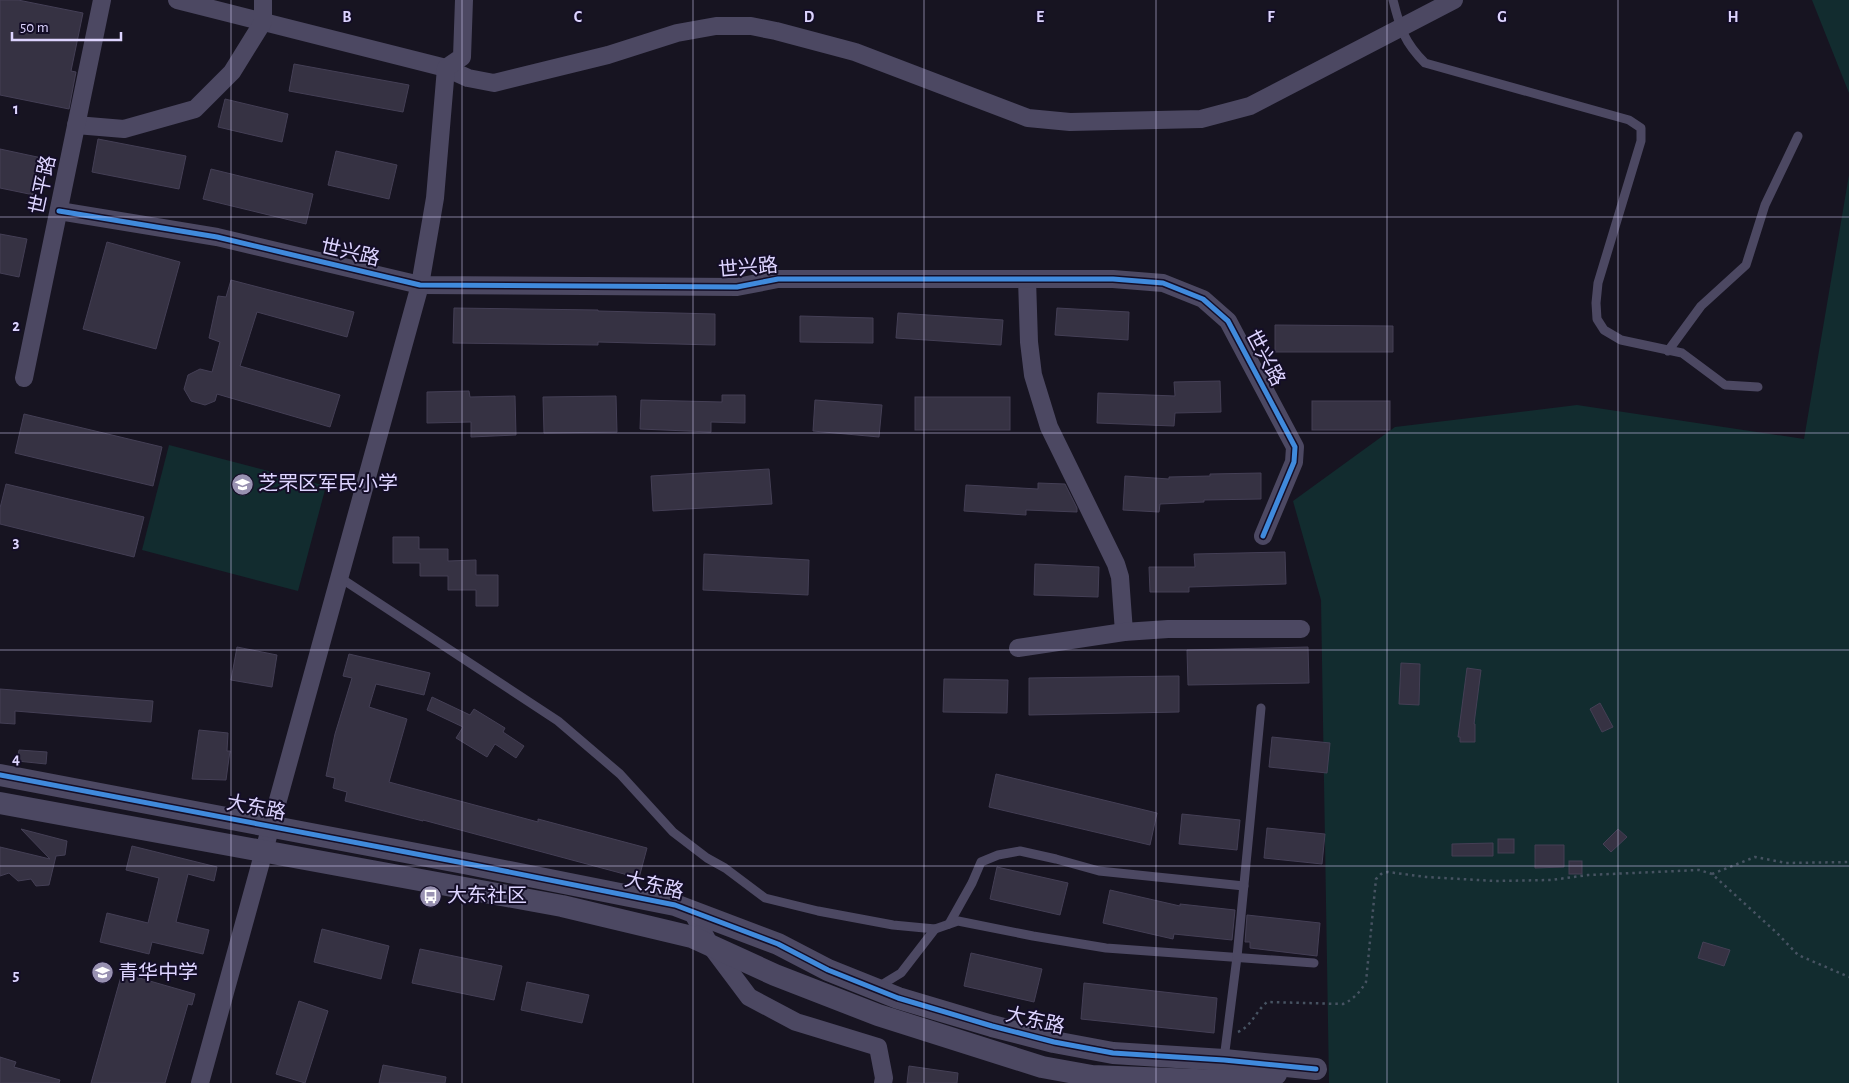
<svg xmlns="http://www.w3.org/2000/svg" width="1849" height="1083" font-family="'Alegreya Sans','Noto Sans SC',sans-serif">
<rect width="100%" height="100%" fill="#171421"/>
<g fill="#122c2f">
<polygon points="1812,0 1849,0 1849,93"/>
<polygon points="1849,175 1849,1083 1329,1083 1321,600 1293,501 1395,427 1577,405 1804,439"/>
<polygon points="169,445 326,486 298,591 142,550"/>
</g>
<g fill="#363243" stroke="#443f55">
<polygon points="0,0 18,0 83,13 71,71 76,72 69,109 0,95"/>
<polygon points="294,64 409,85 403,112 289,91"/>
<polygon points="225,99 288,114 282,142 218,127"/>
<polygon points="98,139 186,156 179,189 92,172"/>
<polygon points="0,149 42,158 34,195 0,188"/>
<polygon points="336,151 397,165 389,199 328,185"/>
<polygon points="211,169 313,194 306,224 203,199"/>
<polygon points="0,234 27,239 19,277 0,273"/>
<polygon points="107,242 180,262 156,349 83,329"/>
<polygon points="231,280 354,312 347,337 257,312 240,366 340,395 330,427 217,394 215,401 205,405 191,401 184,389 188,375 200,369 212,372 220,342 209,338 218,296 226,297"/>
<polygon points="454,308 598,310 598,311 715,314 715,345 598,342 598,345 453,343"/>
<polygon points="1057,308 1129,312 1128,340 1055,335"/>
<polygon points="898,313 1003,320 1001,345 896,338"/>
<polygon points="800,316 873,318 873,343 800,342"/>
<polygon points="1275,325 1393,326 1393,352 1275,352"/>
<polygon points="1220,381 1221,412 1175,413 1174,426 1097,423 1098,393 1175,396 1174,382"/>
<polygon points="469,391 470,397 515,396 516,435 471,437 471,422 427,423 427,392"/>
<polygon points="722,395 745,395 745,423 711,422 711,432 640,429 641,400 722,402"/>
<polygon points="616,396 617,432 544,433 543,397"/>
<rect x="915" y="397" width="95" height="33"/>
<polygon points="815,400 882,405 879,437 813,431"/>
<rect x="1312" y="401" width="78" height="29"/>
<polygon points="24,414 162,447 153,486 15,453"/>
<polygon points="769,469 772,504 653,511 651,476"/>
<polygon points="1261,473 1261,499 1204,500 1204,502 1160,504 1159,512 1123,510 1125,476 1169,479 1169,477 1210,476 1210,474"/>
<polygon points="1038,483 1065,484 1077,508 1077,512 1026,510 1026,515 964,511 966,485 1038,489"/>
<polygon points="6,484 144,517 134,557 0,524 0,508"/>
<polygon points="393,537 419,537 419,549 448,549 448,561 476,560 476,575 498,575 498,606 476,606 476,590 448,590 448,576 420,576 420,563 393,563"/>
<polygon points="1285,552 1286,584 1189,587 1189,592 1150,592 1149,567 1195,567 1194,554"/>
<polygon points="704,554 809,560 808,595 703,590"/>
<polygon points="1035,564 1099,567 1098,597 1034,595"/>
<polygon points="237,647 277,655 272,687 231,680"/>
<polygon points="1308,647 1309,683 1188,685 1187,650"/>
<polygon points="349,654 430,673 424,695 376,684 369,707 407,719 389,782 538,822 538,819 647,848 639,878 423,820 423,821 345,801 347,792 333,788 335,778 326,776 335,734 352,678 343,676"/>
<polygon points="1401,663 1420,664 1419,705 1399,704"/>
<polygon points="1467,668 1481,670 1474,724 1475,724 1475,742 1460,742 1460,737 1458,737"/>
<polygon points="1179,676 1179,712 1029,715 1029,678"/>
<polygon points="944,679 1008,680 1007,713 943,712"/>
<polygon points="0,689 153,701 151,722 15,711 15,724 0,723"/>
<polygon points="432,697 470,715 474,709 505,728 503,732 524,746 516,758 495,744 487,757 456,738 463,727 427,710"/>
<polygon points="1600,703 1613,727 1602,732 1590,709"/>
<polygon points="199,730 228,733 227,751 230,751 226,780 192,779"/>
<polygon points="1272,737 1330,743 1327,773 1269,767"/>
<polygon points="19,750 47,752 46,764 17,761"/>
<polygon points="996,774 1157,813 1150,845 989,807"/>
<polygon points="1182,814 1240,820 1237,850 1179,844"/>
<polygon points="1267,828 1325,834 1322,864 1264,858"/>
<polygon points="21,829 67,841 65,855 56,856 49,885 36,886 31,879 18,881 9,873 0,876 0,847 50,859"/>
<polygon points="1618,829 1627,837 1611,852 1603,844"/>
<rect x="1498" y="839" width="16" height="14"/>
<polygon points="1493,843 1493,856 1452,856 1452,844"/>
<polygon points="1535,845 1564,845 1564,867 1535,868"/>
<polygon points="132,846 217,867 214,881 188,874 176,922 209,930 203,954 152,942 149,954 100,942 107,913 148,923 159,878 126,870"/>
<rect x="1569" y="861" width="13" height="13"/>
<polygon points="997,867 1068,883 1060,915 990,899"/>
<polygon points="1110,890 1180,906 1180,904 1235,910 1232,940 1174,934 1173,939 1103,923"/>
<polygon points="1247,915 1320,923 1317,956 1250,948 1250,942 1245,942"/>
<polygon points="322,929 389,946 381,979 314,962"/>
<polygon points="1703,942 1730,950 1724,966 1698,958"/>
<polygon points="420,949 502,966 494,1000 412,983"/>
<polygon points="971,953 1042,969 1034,1002 964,986"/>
<polygon points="122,973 195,994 192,1005 188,1004 165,1083 91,1083"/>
<polygon points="527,982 589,995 582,1023 521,1010"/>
<polygon points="1084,983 1217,998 1214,1033 1081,1019"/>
<polygon points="299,1001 328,1011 305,1083 276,1074"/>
<polygon points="0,1057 16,1062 14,1067 60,1080 59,1083 0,1083"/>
<polygon points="383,1065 446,1077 445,1083 379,1083"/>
<polygon points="909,1066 958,1073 957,1083 907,1083"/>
</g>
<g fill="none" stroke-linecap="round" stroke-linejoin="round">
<g stroke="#475362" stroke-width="2.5" stroke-dasharray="2.5 4" stroke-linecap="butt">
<polyline points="1712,874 1755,857 1786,863 1849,862"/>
<path d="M1238,1032C1252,1026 1255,1012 1267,1002L1343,1004C1354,999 1360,992 1366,982L1376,879L1381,874L1388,872L1426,877L1495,881L1551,880L1588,875L1699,870L1712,874L1777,933L1798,955L1849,977"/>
</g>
<g stroke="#4c4862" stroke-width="9">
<path d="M1393,0C1400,28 1404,42 1425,63L1629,120L1641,128V141L1598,283L1596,303L1597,319L1604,330L1621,340L1682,353L1725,385L1758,387"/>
<polyline points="1668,351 1701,306 1746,265 1765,205 1798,136"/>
<polyline points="339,577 558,721 620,774 673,832 707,858 725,868 765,898 818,911 893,925 935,929 958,921 1033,936 1106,948 1314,963"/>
<polyline points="949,924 972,883 981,862 998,855 1020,851 1056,859 1099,871 1244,886"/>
<polyline points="878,987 901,973 935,929"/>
<polyline points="1224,1059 1237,957 1261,708"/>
</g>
<g stroke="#4c4862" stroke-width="18">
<polyline points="177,0 446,68 468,78 494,83 608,55 677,33 716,26 751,26 776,31 855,52 1028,118 1070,122 1201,119 1250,106 1454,0"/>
<polyline points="76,125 124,129 195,109 232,72 263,22 263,0"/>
<polyline points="59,211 217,237 420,285 737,287 778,279 1113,279 1163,283 1203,299 1228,321 1295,447 1294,462 1263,536"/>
<polyline points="1027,279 1029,342 1033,375 1049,427 1116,564 1120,577 1124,632"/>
<polyline points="24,378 102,0"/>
<polyline points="1018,648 1124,632 1168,629 1301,629"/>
<polyline points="691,910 710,945 749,997 796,1022 878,1047 884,1078 883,1083"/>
<polyline points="200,1083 420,285 435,198 446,68 462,57 464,0"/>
</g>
<g stroke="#4c4862" stroke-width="22">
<polyline points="0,775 469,864 675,905 778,944 828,970 898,998 992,1026 1054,1042 1113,1053 1224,1060 1316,1069"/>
<polyline points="0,803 562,906 692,937 775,975 878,1015 1042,1067 1092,1076 1222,1081 1276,1074"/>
</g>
<defs>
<g id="cycleway">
<polyline points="59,211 217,237 420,285 737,287 778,279 1113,279 1163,283 1203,299 1228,321 1295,447 1294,462 1263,536"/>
<polyline points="0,775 469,864 675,905 778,944 828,970 898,998 992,1026 1054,1042 1113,1053 1224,1060 1316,1069"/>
</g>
</defs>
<use href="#cycleway" stroke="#140e27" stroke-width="8"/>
<use href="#cycleway" stroke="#408adc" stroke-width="5"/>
</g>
<path fill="none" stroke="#ddd4ff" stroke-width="1" stroke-opacity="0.55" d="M231,0V1083M462,0V1083M693,0V1083M924,0V1083M1156,0V1083M1387,0V1083M1618,0V1083M0,217H1849M0,433H1849M0,650H1849M0,866H1849"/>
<defs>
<symbol id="school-disc" viewBox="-11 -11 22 22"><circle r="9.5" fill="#9891b1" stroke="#140e27"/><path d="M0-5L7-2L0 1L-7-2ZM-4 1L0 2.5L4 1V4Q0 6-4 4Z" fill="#fff"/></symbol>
<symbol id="bus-disc" viewBox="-11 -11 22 22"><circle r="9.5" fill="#9891b1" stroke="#140e27"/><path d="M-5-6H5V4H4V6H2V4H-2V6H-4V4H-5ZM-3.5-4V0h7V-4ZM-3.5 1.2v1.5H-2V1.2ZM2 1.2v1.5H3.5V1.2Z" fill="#fff"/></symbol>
</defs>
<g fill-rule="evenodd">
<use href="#school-disc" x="230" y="472" width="25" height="25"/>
<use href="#bus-disc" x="418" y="884" width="25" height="25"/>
<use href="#school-disc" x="90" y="960" width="25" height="25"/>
</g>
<g text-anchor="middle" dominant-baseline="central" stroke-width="4" stroke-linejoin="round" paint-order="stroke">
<g font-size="20" fill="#ddd4ff" stroke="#140e27">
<text transform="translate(43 185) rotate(-78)">世平路</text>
<text transform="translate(350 253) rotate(13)">世兴路</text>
<text transform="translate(748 268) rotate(-5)">世兴路</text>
<text transform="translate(1265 358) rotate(62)">世兴路</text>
<text transform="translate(256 808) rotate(11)">大东路</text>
<text transform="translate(654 886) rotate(13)">大东路</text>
<text transform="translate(1035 1021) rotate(13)">大东路</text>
</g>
<g font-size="20" fill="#ddd4ff" stroke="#140e27" text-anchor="start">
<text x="258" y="484">芝罘区军民小学</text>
<text x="447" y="896">大东社区</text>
<text x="118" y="973">青华中学</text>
</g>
</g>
<g font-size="16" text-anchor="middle" font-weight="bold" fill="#ddd4ff" stroke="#140e27" stroke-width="4" stroke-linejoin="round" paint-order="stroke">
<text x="347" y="22">B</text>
<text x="578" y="22">C</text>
<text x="809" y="22">D</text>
<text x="1040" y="22">E</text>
<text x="1271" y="22">F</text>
<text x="1502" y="22">G</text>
<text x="1733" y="22">H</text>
<text x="16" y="114">1</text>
<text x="16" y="331">2</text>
<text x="16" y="547">3</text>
<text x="16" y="764">4</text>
<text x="16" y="980">5</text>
</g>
<path d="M12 32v8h109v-8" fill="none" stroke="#ddd4ff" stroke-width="2.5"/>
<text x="20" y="32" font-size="15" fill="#ddd4ff" stroke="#140e27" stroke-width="4" paint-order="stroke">50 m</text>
</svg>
